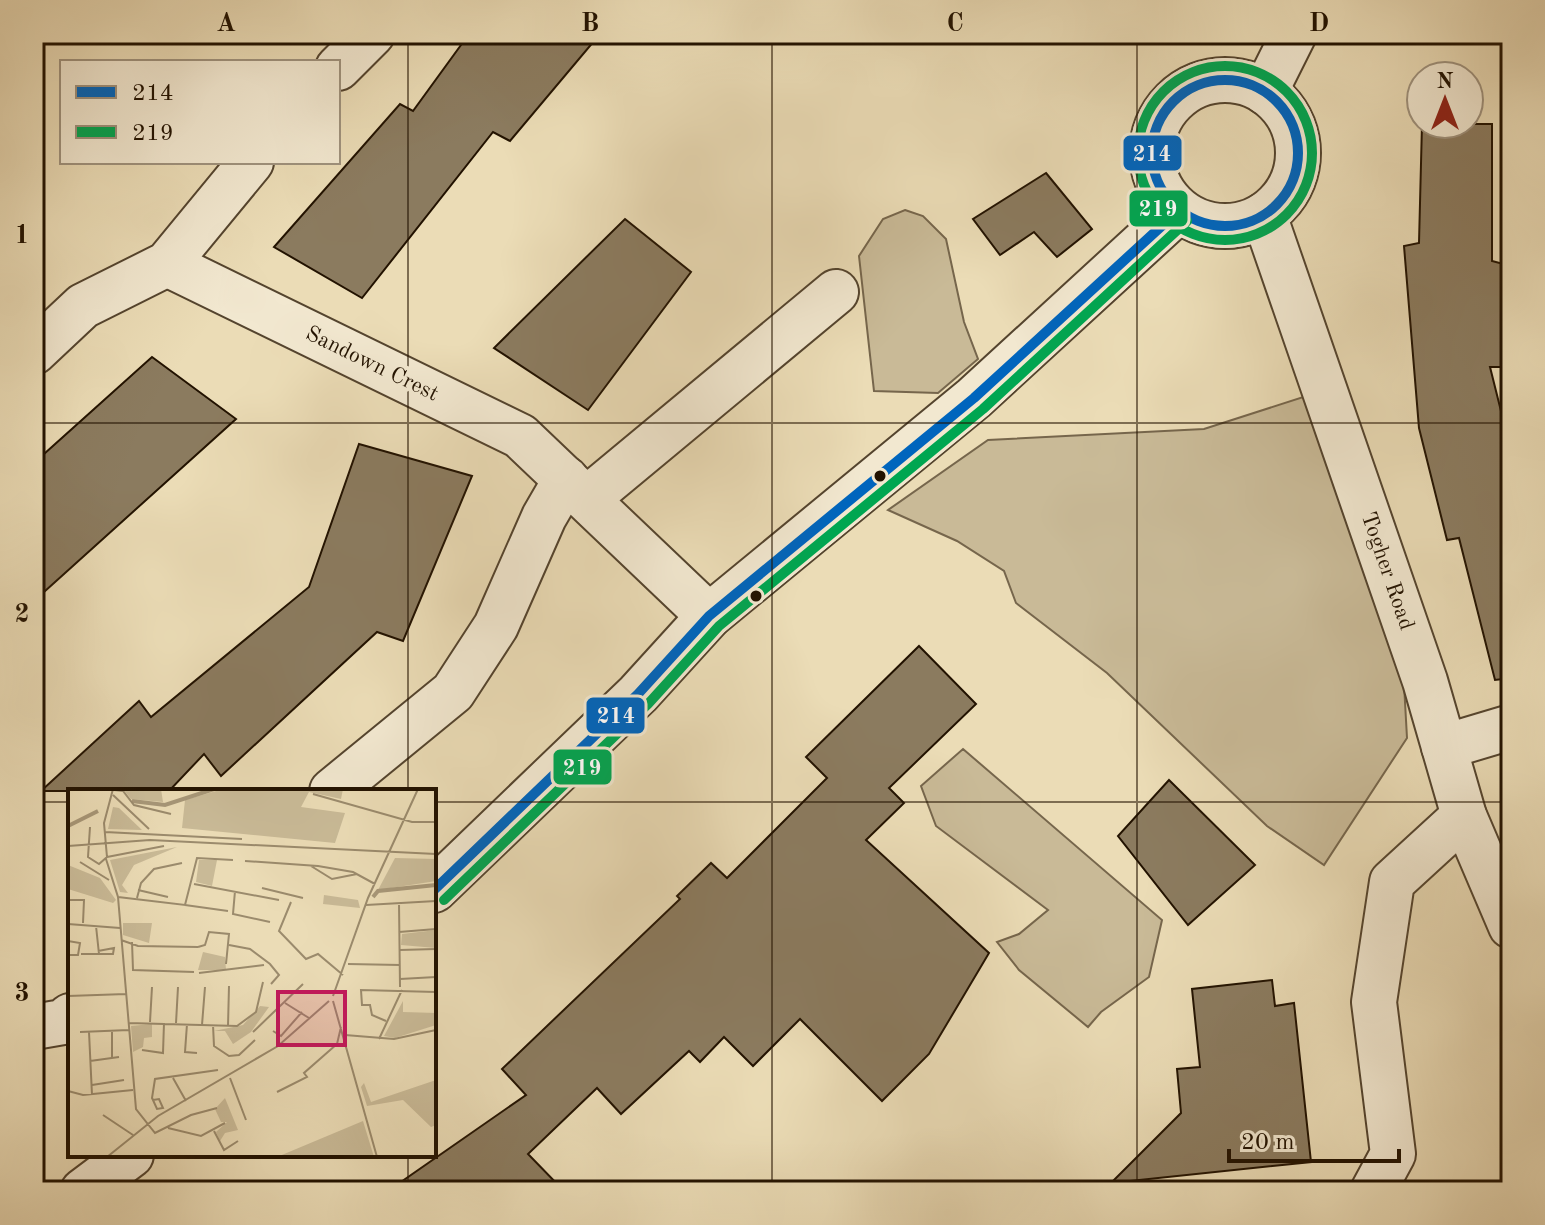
<svg xmlns="http://www.w3.org/2000/svg" width="1545" height="1225" font-family="'Old Standard TT',serif">
<rect width="100%" height="100%" fill="#ebdcb6"/>
<filter id="stains"><feTurbulence type="fractalNoise" baseFrequency=".0025" numOctaves="4"/><feColorMatrix values="0 0 0 0 .2 0 0 0 0 .09 0 0 0 0 .02 0 0 0 .5 -.17"/></filter>
<radialGradient id="worn" r=".72"><stop offset=".6" stop-color="#630" stop-opacity="0"/><stop offset="1" stop-color="#630" stop-opacity=".3"/></radialGradient>
<g fill="#c9ba97" stroke="#76664c" stroke-width="2">
<polygon points="905,210 923,216 946,239 964,322 978,359 938,393 874,391 859,256 883,219"/>
<polygon points="1325,390 1404,684 1407,738 1324,865 1267,826 1107,673 1016,603 1004,571 957,541 888,510 988,440 1204,429"/>
<polygon points="963,749 1162,920 1149,977 1101,1012 1088,1027 1019,970 997,942 1019,934 1048,910 936,826 921,786"/>
</g>
<g fill="#8b7b5f" stroke="#221200" stroke-width="2">
<polygon points="469,34 600,34 510,141 493,132 362,298 274,247 400,104 413,111"/>
<polygon points="1422,124 1492,124 1492,261 1511,266 1511,367 1490,367 1511,451 1511,678 1495,680 1459,538 1447,540 1419,428 1404,246 1419,243"/>
<polygon points="1046,173 1092,229 1057,257 1034,232 1000,255 973,219"/>
<polygon points="625,219 691,272 588,410 494,348"/>
<polygon points="152,357 236,419 34,601 34,463"/>
<polygon points="359,444 472,476 403,641 377,632 221,776 204,754 169,791 41,791 139,701 151,717 309,587"/>
<polygon points="919,646 976,704 889,788 904,803 866,840 989,953 929,1054 882,1101 800,1019 753,1066 724,1037 700,1062 689,1051 621,1114 597,1088 528,1154 564,1191 388,1191 526,1095 502,1069 680,899 677,896 711,863 727,878 827,778 806,757"/>
<polygon points="1169,780 1255,865 1188,925 1118,836"/>
<polygon points="1272,980 1275,1006 1294,1003 1311,1162 1111,1183 1181,1113 1177,1069 1200,1067 1192,989"/>
</g>
<g fill="none" stroke-linecap="round" stroke-linejoin="round">
<defs>
<g id="minor">
<polyline points="338,68 372,34"/>
<polyline points="1264,215 1425,681 1464,816 1511,926"/>
<polyline points="167,264 520,436 709,616"/>
<polyline points="34,352 83,306 167,264 251,162"/>
<polyline points="588,498 836,292"/>
<polyline points="1444,747 1511,727"/>
<polyline points="332,791 453,692 496,626 544,517 566,479"/>
<polyline points="34,1027 63,1022 70,1016"/>
<polyline points="1373,1191 1393,1154 1374,1002 1392,882 1464,816"/>
</g>
<g id="tertiary">
<circle cx="1225" cy="153" r="73"/>
<polyline points="1265,92 1294,34"/>
<polyline points="434,890 638,694 709,616 974,398 1178,211"/>
<polyline points="83,1191 131,1155"/>
</g>
</defs>
<use href="#minor" stroke="#54442e" stroke-width="48"/>
<use href="#tertiary" stroke="#54442e" stroke-width="48"/>
<use href="#minor" stroke="#f2e8d0" stroke-width="44"/>
<use href="#tertiary" stroke="#f2e8d0" stroke-width="44"/>
<defs>
<g id="bus-1">
<circle cx="1225" cy="153" r="73"/>
<polyline points="434,890 638,694 709,616 974,398 1178,211"/>
</g>
<g id="bus-2">
<circle cx="1225" cy="153" r="87"/>
<polyline points="444,900 648,704 719,626 983,409 1187,221"/>
</g>
</defs>
<use href="#bus-1" stroke="#f2e8d0" stroke-width="16"/>
<use href="#bus-2" stroke="#f2e8d0" stroke-width="16"/>
<use href="#bus-1" stroke="#0065bd" stroke-width="10"/>
<use href="#bus-2" stroke="#00a651" stroke-width="10"/>
</g>
<path fill="none" stroke="#221200" stroke-width="2" stroke-opacity="0.55" d="M408,34V791M772,34V1191M1137,34V1191M34,423H1511M34,802H70M434,802H1511M408,1155V1191"/>
<g fill="#221200" stroke="#f2e8d0" stroke-width="3">
<circle cx="880" cy="476" r="7"/>
<circle cx="756" cy="596" r="7"/>
</g>
<g text-anchor="middle" dominant-baseline="central" stroke-width="8" stroke-linejoin="round" paint-order="stroke">
<g font-size="22" fill="#221200" stroke="#f2e8d0">
<text transform="translate(372 364) rotate(26)">Sandown Crest</text>
<text transform="translate(1387 571) rotate(71)">Togher Road</text>
</g>
</g>
<g transform="translate(68 789)">
<rect width="368" height="368" fill="#ebdcb6"/>
<path d="M55,0H93L95,13L63,10ZM155,0H275L273,10L241,3L233,18L277,24L267,54L114,39L117,11ZM45,18L51,19L74,41L40,40ZM109,58L66,76L54,96L60,104L52,103L42,71ZM327,69L368,70V92L310,101ZM131,71H149L144,97L128,93ZM0,76L32,89L48,111L45,114L0,100ZM256,106L290,111L292,119L255,115ZM55,134H84L81,154L55,146ZM368,141V159L333,156L334,145ZM135,163L157,168L158,181H130ZM335,212V223L368,224V236L327,249L316,247ZM192,217L201,218L183,243L165,255L157,242H146L175,236ZM84,235V248L76,249L75,258L65,263L63,237ZM368,291V336L363,338L335,311L299,317L293,298L296,294L303,313ZM157,309L170,341L157,344L152,352L148,343L159,333H153L147,320ZM295,332L306,368H209Z" fill="#c9ba97"/>
<path fill="none" stroke="#a79778" stroke-width="4" d="M64,12L97,16L146,0M0,37L30,22M305,108L310,102L368,96"/>
<path fill="none" stroke="#9b8b6d" stroke-width="2" d="M46,1L55,2L66,16L103,25M245,5L344,33H368M45,6L81,40M22,38L20,68L31,75L39,68L36,34L45,0M37,43L174,50M0,57L82,51L368,65M39,68L96,57M38,70L50,108L68,320L87,344L123,326L149,319M177,72L250,77L285,83L307,95M12,73L41,91M243,77L264,90L289,85M126,95L211,111M194,99L235,109M70,101L100,108M167,102L165,125L202,133M50,108L117,116L129,69L165,71M69,109L73,94L86,80L114,74M0,111H16L15,134M223,113L211,142L238,170L250,165L275,186M331,114L332,198M117,116L160,122M298,116L368,112M0,135L52,139M331,143L368,140M53,151L70,157L130,158M0,152L12,154L10,166H0M64,153L65,181L126,183M161,156L182,160L202,175L211,186L203,195M130,158L137,156L141,143L161,145L158,175M332,161L368,160M30,162L46,159L45,165H31M13,165H31L28,137M280,175L332,176M131,184L196,176M332,190L368,188M0,207L58,205M265,207L300,109L350,0M265,212L309,368M217,214L241,229M318,232L304,226L302,216H294L293,201L368,203M82,233L84,198M60,234L169,237L188,223L195,193M108,234L110,198M119,235L117,263L129,264M134,236L137,198M145,236L146,257L161,267L171,266L187,251M160,237L161,197M44,242V268M205,242L213,247L234,223M12,243L61,241M21,243L24,306M185,243L235,195M277,246L326,250L368,241M311,250L334,201M74,261L95,264L96,234M22,272L51,268M105,289L118,312M162,289L178,331M24,296L56,291M0,302L15,306L65,301M209,303L239,288L236,284L269,255L273,238M85,311L91,310L95,319L89,320L85,311L84,309L87,290L150,281M35,326L65,346M100,339L133,347L157,334M146,342L156,361L170,352M39,368L90,327L210,257L261,212"/>
<path fill="#c2185b" fill-opacity="0.15" stroke="#c2185b" stroke-width="4" d="M210,203H277V256H210Z"/>
<rect width="368" height="368" fill="none" stroke="#221200" stroke-width="4"/>
</g>
<g stroke="#f2e8d0" stroke-width="3">
<rect x="1122" y="134" width="61" height="38" rx="8" fill="#0065bd"/>
<rect x="1128" y="189" width="61" height="39" rx="8" fill="#00a651"/>
<rect x="585" y="696" width="61" height="39" rx="8" fill="#0065bd"/>
<rect x="552" y="748" width="61" height="38" rx="8" fill="#00a651"/>
</g>
<g font-size="22" text-anchor="middle" font-weight="bold" fill="#fff">
<text x="1152" y="161">214</text>
<text x="1158" y="216">219</text>
<text x="616" y="723">214</text>
<text x="582" y="775">219</text>
</g>
<rect width="1545" height="1225" fill="none" stroke="#ebdcb6" stroke-width="88"/>
<rect x="60" y="60" width="280" height="104" fill="#f2e8d0" stroke="#9f927d" stroke-width="2"/>
<rect x="76" y="86" width="40" height="12" fill="#0065bd" stroke="#9f927d" stroke-width="2"/>
<text x="132" y="100" font-size="24" fill="#221200">214</text>
<rect x="76" y="126" width="40" height="12" fill="#00a651" stroke="#9f927d" stroke-width="2"/>
<text x="132" y="140" font-size="24" fill="#221200">219</text>
<g transform="translate(1445 100)"><circle r="38" fill="#f2e8d0" stroke="#9f927d" stroke-width="2"/>
<path d="M0-6L14 30L0 20L-14 30Z" fill="#8f2418"/>
<text y="-12" font-size="22" font-weight="bold" text-anchor="middle" fill="#221200">N</text>
</g>
<path d="M1229 1149v12h170v-12" fill="none" stroke="#221200" stroke-width="4"/>
<text x="1241" y="1149" font-size="24" fill="#221200" stroke="#f2e8d0" stroke-width="6" paint-order="stroke">20 m</text>
<rect x="44" y="44" width="1457" height="1137" fill="none" stroke="#221200" stroke-width="3"/>
<g font-size="26" text-anchor="middle" font-weight="bold" fill="#221200">
<text x="226" y="31">A</text>
<text x="590" y="31">B</text>
<text x="955" y="31">C</text>
<text x="1319" y="31">D</text>
<text x="22" y="243">1</text>
<text x="22" y="622">2</text>
<text x="22" y="1001">3</text>
</g>
<rect width="100%" height="100%" filter="url(#stains)"/>
<rect width="100%" height="100%" fill="url(#worn)"/>
</svg>
